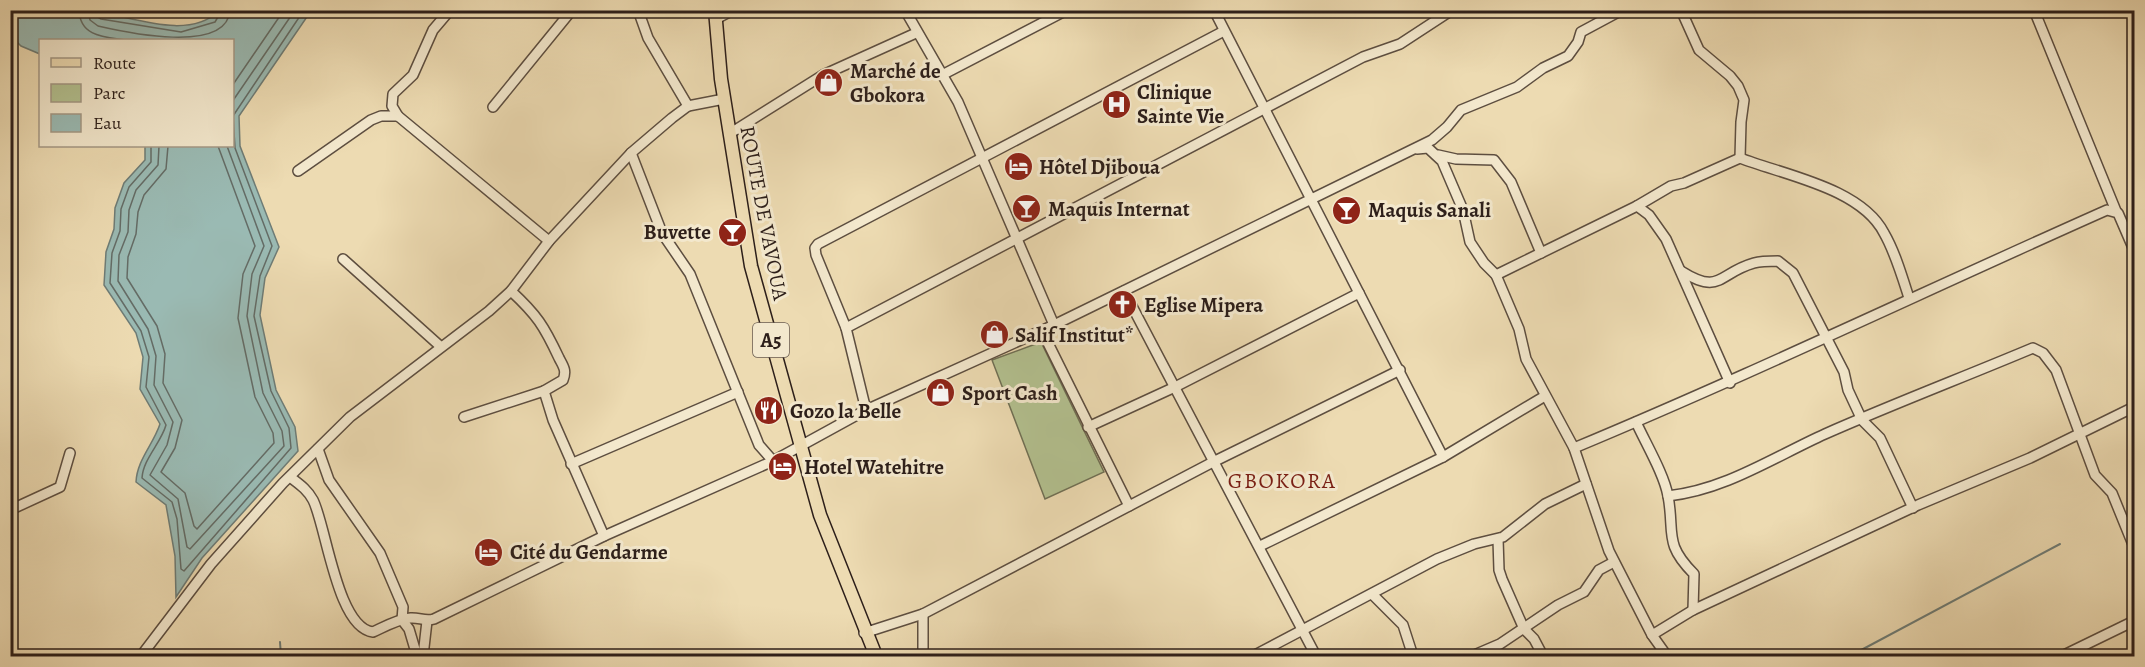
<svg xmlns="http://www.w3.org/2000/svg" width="2145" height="667" font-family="Alegreya,serif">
<rect width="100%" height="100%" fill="#eddbb2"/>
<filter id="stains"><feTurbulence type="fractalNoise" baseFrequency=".00333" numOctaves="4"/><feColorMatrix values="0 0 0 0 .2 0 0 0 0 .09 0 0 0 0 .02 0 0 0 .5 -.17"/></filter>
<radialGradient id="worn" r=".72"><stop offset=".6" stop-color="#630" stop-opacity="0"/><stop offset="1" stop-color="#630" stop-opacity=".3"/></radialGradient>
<polygon fill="#b3c190" stroke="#707055" stroke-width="1.5" points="1041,342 1104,472 1045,499 992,360"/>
<path fill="#9abab3" stroke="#6e7c76" stroke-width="1.5" d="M10,11C35,10 60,9 85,10C125,13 185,43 219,11H311L239,116L240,146L279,247L265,278L260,315L276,390L295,427L298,451L202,558L176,597L175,556L166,505L136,482C137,460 153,445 160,424L140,389L143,357L136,333L104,285L106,252L114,229L115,208L124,183L145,160V146H232V40H40V54L21,46L11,36Z"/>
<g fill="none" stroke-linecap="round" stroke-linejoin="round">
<g stroke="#646c66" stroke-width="1.5">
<path d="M79,10C80,37 105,37 125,40"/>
<path d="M88,10L90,20L98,26C124,32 227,55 230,10"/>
<polyline points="95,10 96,16 101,19 181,32 215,22 222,10"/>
<polyline points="232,86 284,10"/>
<polyline points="232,102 295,10"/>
<path d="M151,146V162L129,187L121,209L120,231L112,253L110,283L141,331L149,357L146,387L166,425C161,443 143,459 142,478L172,502L177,519L181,569L184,571L291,448L289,428L271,391L254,316L260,276L272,246L235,148L233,116L304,10"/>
<polyline points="159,146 158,165 136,190 129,210 128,232 119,255 118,281 148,329 156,356 154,385 173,422 167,445 150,475 178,499 187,547 190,549 284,446 282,431 263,393 247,316 252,274 264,246 227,146"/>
<polyline points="168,146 166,169 144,195 138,212 136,234 128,257 127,278 157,326 165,354 163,383 182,420 175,448 161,472 185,493 194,526 197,529 274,443 273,433 255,397 238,318 243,274 255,246 218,146"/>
</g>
<g stroke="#6e7c76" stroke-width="2">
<polyline points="280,642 281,656"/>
<polyline points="1850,656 2060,544"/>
</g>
<defs>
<g id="minor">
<polyline points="450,10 433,30 413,75 393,94 392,106 398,116 549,241"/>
<polyline points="638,10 648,38 688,106"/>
<polyline points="905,10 958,102 1054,325"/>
<polyline points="1214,10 1443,457"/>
<polyline points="1681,10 1699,50 1730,76 1738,86 1744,100 1741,122 1740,158"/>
<polyline points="2034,10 2116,211"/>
<polyline points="716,19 733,10"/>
<polyline points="942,75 1067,10"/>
<polyline points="493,107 572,10"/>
<polyline points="729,134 823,75 916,33"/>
<polyline points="1417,149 1428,148 1442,161 1463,210 1470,242 1484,263 1496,275 1519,329 1526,359 1574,448 1609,551 1652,635 1667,656"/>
<polyline points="631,153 662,233 690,274 759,445 773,461"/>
<polyline points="1438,155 1456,159 1494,160 1511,182 1541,253"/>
<polyline points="298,171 371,120 381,116 398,116"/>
<polyline points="1637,206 1649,215 1666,239 1730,383"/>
<polyline points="343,259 440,346"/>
<path d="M1681,271C1721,296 1718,273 1754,263C1761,261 1770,261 1778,261L1793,273L1844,372L1848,390L1862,420L1880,438L1913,508"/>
<path d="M1496,275L1637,206L1671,186L1684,183L1740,158C1784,175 1861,188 1884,233C1895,252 1902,276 1909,298"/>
<path d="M511,291C537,315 544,326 559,358C563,366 567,370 563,380L544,391L553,420L604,536"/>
<polyline points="1124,291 1316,656"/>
<polyline points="846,328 816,255 815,248 818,244 1224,31"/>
<polyline points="1042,331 1129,506"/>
<polyline points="866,410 846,328 1363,57 1400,44 1452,10"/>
<polyline points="464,417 544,391"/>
<path d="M1636,422C1646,444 1664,474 1668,496C1675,533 1663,543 1694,574L1693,610"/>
<polyline points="1088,427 1175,387 1359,293"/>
<path d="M1574,448C1754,373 1929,289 2107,210L2118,213L2134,250"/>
<polyline points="318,449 329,480 380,553 403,607 402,620 409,629 417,656"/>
<polyline points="571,464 738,392"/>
<path d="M290,477C299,484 307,489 313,500C326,525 337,628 373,632C384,627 398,619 410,618C419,617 425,622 434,619L604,536L773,461L866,410L1054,325L1432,140L1447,127L1461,110L1517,87L1543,68L1568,56L1578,42L1581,32L1622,10"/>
<path d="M1668,496C1725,490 1774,457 1825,434C1893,404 1964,377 2033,348L2043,353L2056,370L2095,475L2112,493L2134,547"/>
<polyline points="10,510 60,487 70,453"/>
<polyline points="1498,539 1499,570 1502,579 1524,629 1534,639 1543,656"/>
<polyline points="1260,546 1443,457 1545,396"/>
<polyline points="1372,594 1403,625 1413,656"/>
<polyline points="923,614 923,656"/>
<polyline points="864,633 923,614 1213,462 1400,370"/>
<polyline points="1652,635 1693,610 1918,505 2030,458 2134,407"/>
<polyline points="141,656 211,564 283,483 350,417 489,311 511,291 549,241 631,153 672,118 688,106 724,99"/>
<polyline points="423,656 427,621"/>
<polyline points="1253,656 1437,559 1474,544 1503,537 1545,504 1586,484"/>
<polyline points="1472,656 1500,644 1558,605 1584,592 1599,570 1614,562"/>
<polyline points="2062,656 2134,621"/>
</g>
<polyline id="major" points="715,10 721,79 751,266 820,515 876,656"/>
</defs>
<use href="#minor" stroke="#5d4e40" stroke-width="12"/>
<use href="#major" stroke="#2d1f1a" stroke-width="15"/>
<use href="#minor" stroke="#f3e8cd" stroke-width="9"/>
<use href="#major" stroke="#eddbb2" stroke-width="12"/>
</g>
<defs>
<symbol id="shop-disc" viewBox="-11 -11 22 22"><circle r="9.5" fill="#8f2418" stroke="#f3e8cd"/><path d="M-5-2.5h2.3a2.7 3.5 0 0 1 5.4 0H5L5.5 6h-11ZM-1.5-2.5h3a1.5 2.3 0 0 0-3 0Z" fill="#fff"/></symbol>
<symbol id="hospital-disc" viewBox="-11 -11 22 22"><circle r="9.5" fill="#8f2418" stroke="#f3e8cd"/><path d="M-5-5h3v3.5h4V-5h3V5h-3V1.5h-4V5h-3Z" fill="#fff"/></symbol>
<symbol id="hotel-disc" viewBox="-11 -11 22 22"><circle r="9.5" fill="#8f2418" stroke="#f3e8cd"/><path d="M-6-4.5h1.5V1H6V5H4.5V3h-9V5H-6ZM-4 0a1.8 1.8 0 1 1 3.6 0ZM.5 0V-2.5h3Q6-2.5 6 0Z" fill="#fff"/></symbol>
<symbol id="bar-disc" viewBox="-11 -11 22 22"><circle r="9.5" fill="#8f2418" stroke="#f3e8cd"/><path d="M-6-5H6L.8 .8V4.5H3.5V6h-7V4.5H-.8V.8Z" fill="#fff"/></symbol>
<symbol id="church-disc" viewBox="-11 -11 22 22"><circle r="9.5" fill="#8f2418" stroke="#f3e8cd"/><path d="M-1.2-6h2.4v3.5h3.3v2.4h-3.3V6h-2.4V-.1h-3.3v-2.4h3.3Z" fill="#fff"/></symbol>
<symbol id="restaurant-disc" viewBox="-11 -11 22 22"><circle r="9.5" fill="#8f2418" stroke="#f3e8cd"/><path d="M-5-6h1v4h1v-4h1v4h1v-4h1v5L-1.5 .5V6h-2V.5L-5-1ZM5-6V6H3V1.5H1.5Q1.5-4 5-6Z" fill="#fff"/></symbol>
</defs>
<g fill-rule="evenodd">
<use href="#shop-disc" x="812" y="66" width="33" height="33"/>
<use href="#hospital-disc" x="1100" y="88" width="33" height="33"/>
<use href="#hotel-disc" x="1002" y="150" width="33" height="33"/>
<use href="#bar-disc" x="1010" y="192" width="33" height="33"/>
<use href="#bar-disc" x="1330" y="194" width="33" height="33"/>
<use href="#bar-disc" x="716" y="216" width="33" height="33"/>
<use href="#church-disc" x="1106" y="288" width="33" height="33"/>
<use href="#shop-disc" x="978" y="318" width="33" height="33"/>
<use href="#shop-disc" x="924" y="376" width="33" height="33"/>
<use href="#restaurant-disc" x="752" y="394" width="33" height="33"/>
<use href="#hotel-disc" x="766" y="450" width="33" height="33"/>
<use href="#hotel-disc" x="472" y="536" width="33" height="33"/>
</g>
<g text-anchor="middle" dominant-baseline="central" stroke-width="6" stroke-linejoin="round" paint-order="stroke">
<rect fill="#f3e8cd" stroke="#685b50" stroke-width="1.5" x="753" y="323" width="36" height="34" rx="4.5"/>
<g font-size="20" font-weight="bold" fill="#2d1f1a">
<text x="771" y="340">A5</text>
</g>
<g font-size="21" font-weight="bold" fill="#2d1f1a" stroke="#f3e8cd" text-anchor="start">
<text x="850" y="71">Marché de<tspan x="850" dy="24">Gbokora</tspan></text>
<text x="1137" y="92">Clinique<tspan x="1137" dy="24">Sainte Vie</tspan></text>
<text x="1039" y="167">Hôtel Djiboua</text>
<text x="1048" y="209">Maquis Internat</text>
<text x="1368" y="210">Maquis Sanali</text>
<text x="711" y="232" text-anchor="end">Buvette</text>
<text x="1144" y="305">Eglise Mipera</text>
<text x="1015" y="335">Salif Institut*</text>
<text x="962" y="393">Sport Cash</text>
<text x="790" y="411">Gozo la Belle</text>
<text x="804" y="467">Hotel Watehitre</text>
<text x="510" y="552">Cité du Gendarme</text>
</g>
<g font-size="21" fill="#2d1f1a" stroke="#f3e8cd">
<text transform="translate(764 213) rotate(79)">ROUTE DE VAVOUA</text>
</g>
<g font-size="22" letter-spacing="1.5" fill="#7a1f14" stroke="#f3e8cd">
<text x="1282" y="481">GBOKORA</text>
</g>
</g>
<rect width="2145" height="667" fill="none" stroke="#eddbb2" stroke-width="36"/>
<rect x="12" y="12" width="2121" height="643" fill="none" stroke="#2d1f1a" stroke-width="3"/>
<rect x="18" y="18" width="2109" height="631" fill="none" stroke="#2d1f1a" stroke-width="1.5"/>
<rect x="39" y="39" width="195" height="108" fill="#f3e8cd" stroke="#a49885" stroke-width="1.5"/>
<rect x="51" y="58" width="30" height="9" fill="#eddbb2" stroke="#a49885" stroke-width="1.5"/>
<text x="93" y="69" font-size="18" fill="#2d1f1a">Route</text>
<rect x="51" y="84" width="30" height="18" fill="#b3c190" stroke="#a49885" stroke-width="1.5"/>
<text x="93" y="99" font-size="18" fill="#2d1f1a">Parc</text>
<rect x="51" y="114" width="30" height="18" fill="#9abab3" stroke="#a49885" stroke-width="1.5"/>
<text x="93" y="129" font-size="18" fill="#2d1f1a">Eau</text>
<rect width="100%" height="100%" filter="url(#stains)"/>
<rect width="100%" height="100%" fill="url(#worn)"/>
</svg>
